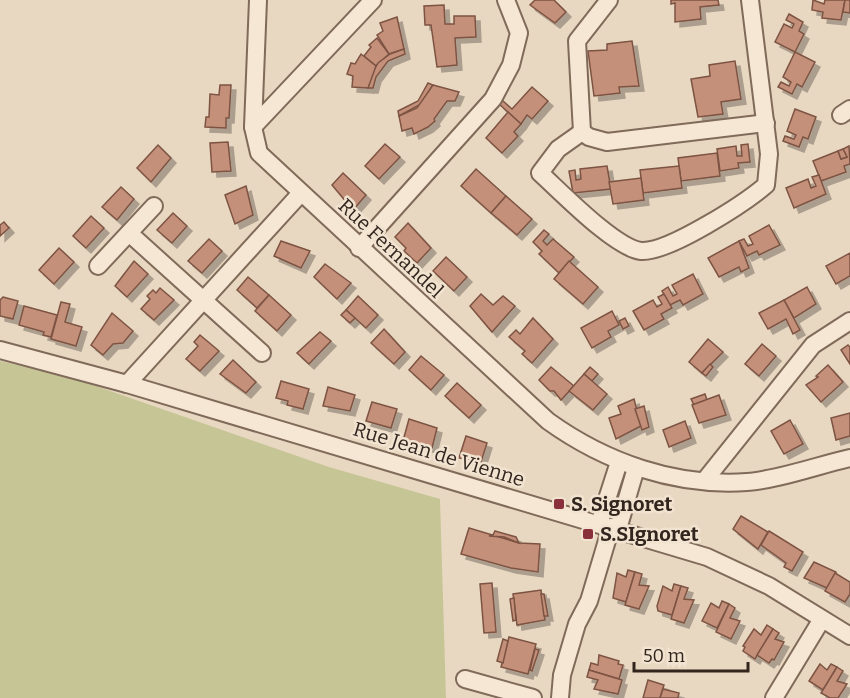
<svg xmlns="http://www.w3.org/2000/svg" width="850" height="698" font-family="Bitter,serif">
<defs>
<filter id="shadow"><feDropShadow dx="5" dy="5" stdDeviation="0" flood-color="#0004"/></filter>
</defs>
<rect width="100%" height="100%" fill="#e9d8c1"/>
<polygon fill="#c6c596" points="0,361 70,377 329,467 440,499 446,698 0,698"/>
<g fill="#c4907a" stroke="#7d5343" stroke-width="1.5" filter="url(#shadow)">
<polygon points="535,0 554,0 566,12 555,23 530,5"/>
<polygon points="671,0 718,0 719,5 700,7 701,19 675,22 675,3 671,4"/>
<polygon points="813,0 824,4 825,0 845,0 841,20 822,18 823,12 812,10"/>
<polygon points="845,0 850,0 850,13 843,12"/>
<polygon points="444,5 445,24 454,24 454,16 475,16 476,37 455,38 457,65 437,67 431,25 425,25 424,6"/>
<polygon points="789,14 803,22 799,31 804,34 795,52 775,42 784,24 792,28 794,24 786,20"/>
<polygon points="397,17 404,49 389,54 377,35 383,31 380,23"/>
<polygon points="377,38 389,54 376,66 364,56 371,47 369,45"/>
<polygon points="632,41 639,86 619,87 620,93 594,96 588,51 607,50 607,44"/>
<polygon points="404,49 405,54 388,61 376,77 373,88 368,88 371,74 378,63 390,54"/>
<polygon points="795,52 815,62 802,87 797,84 792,94 778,87 781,82 789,86 791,82 783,77"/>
<polygon points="361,54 376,66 368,88 352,87 353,76 347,74 351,63 355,64"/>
<polygon points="735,61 741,99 721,102 723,114 698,117 691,79 710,76 709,65"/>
<polygon points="428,83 433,85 421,104 399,116 398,111 418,101"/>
<polygon points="220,85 231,85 229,118 226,118 226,128 205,127 206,117 209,117 210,94 219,95"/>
<polygon points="433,85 459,92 455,101 447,101 434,119 435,121 428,127 414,134 412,128 402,131 399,116 417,108"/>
<polygon points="532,87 548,101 532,119 527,115 521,124 499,104 502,100 512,109"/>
<polygon points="795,109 816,117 808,139 803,137 799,147 783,141 785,136 794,139 796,135 787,131"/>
<polygon points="508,112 521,124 514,132 518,136 502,153 486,138"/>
<polygon points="228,142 231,171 212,172 210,143"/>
<polygon points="385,144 400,157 379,179 365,166"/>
<polygon points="748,144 750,162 738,163 739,168 720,171 717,149 736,146 737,156 742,156 741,145"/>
<polygon points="158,145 171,158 151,182 137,168"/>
<polygon points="849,146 850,164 844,166 846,172 821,181 813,161 838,151 841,159 847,157 843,149"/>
<polygon points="843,149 847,157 841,159 838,151"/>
<polygon points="717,153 720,176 681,181 678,158"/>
<polygon points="607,166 611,189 573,193 569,171 575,170 576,180 581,179 580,169"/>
<polygon points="679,166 682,188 643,193 640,170"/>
<polygon points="476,169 506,196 491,213 461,186"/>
<polygon points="343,173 366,195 353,210 332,185"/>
<polygon points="819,175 826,194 794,208 786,188 808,179 811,188 816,186 812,177"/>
<polygon points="641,178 644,200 613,204 609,182"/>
<polygon points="246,186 253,215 235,224 225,195"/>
<polygon points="121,187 134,199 117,220 102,207"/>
<polygon points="506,196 532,219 517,235 491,213"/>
<polygon points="173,213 187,226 172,243 157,230"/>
<polygon points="91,216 104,228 86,248 73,236"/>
<polygon points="4,222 9,228 0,236 0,225"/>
<polygon points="408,223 431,248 417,263 404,251 406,248 395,237"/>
<polygon points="769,225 780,245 759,255 757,251 747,256 739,241 744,239 748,246 753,244 749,236"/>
<polygon points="544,230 549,234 543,241 547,245 553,239 574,257 559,273 539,254 542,251 533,242"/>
<polygon points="209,239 222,251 202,273 188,261"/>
<polygon points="281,241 310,251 301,268 274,256"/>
<polygon points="739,241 749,268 741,272 739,267 719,277 708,258"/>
<polygon points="59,248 74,262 54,284 39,270"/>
<polygon points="850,253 850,276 836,284 826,266"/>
<polygon points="446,257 467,277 454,291 433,271"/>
<polygon points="134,261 148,274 127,297 115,286"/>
<polygon points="569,261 598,287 583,304 554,279"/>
<polygon points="325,264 351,283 337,299 314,277"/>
<polygon points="693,274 703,294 683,305 680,300 670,305 662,291 668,287 673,296 677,294 672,285"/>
<polygon points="248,277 269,295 257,308 237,290"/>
<polygon points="807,287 816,304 794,318 784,300"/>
<polygon points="160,288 174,300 154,320 141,309 150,299 147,296 153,290 156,293"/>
<polygon points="481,294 493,305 503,296 515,306 492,332 470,306"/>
<polygon points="664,294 672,308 661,314 664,319 644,330 633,311 653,300 657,307 662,304 658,297"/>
<polygon points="269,295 291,315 277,331 255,311"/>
<polygon points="358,296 378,315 366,328 346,310"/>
<polygon points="3,297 18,301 13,319 0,316 0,300"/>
<polygon points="784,300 800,330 793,334 786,319 768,329 759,313"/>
<polygon points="61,302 70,304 65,322 82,327 76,346 51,339"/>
<polygon points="24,306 57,315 51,337 43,335 44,332 19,325"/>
<polygon points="346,310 355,318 350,323 341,315"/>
<polygon points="612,311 619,325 608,331 611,337 592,348 581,328"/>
<polygon points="112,313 133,331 123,343 113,344 103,355 91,345"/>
<polygon points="533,318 553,339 532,363 522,354 525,351 509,337 516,330 520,334"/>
<polygon points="625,318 629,326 623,329 619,321"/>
<polygon points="384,329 405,352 394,364 371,343"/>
<polygon points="320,332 331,341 309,364 297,353"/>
<polygon points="200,335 219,351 200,371 186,359 198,346 194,342"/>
<polygon points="708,339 723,352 702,373 689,362"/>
<polygon points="762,344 776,356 759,376 745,364"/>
<polygon points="848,345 850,347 850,364 841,350"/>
<polygon points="421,356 444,375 431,390 409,370"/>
<polygon points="233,360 256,382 246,393 220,374"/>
<polygon points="710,364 713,367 706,376 702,373"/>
<polygon points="828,365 843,382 821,402 806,385 818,377 816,376"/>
<polygon points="551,367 574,386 561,400 554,391 550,391 539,380"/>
<polygon points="590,367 598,374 592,381 584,374"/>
<polygon points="584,374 607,394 593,410 569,391"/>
<polygon points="281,381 309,389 303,409 287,405 288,401 276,398"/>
<polygon points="457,383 481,405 469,418 445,396"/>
<polygon points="328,387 355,395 350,411 323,406"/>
<polygon points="705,394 707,400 694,405 691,399"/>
<polygon points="719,395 726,415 699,423 692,405"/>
<polygon points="634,399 641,426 616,439 609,418 621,414 618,406"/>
<polygon points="372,402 397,409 391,428 366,421"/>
<polygon points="644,406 649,427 642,430 635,409"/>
<polygon points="850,413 850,436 836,440 831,418"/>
<polygon points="409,419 437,428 432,448 403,441"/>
<polygon points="790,420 803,444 784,454 771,431"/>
<polygon points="685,421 691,438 669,447 663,430"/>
<polygon points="466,436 487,443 481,462 459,458"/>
<polygon points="741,516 768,532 758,549 733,529"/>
<polygon points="469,528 519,543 540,544 538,572 511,568 461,554"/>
<polygon points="495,531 516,537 519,543 504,537 489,536 493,535"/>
<polygon points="769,531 803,552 792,571 784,567 786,563 761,545"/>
<polygon points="814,562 836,572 827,588 804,578"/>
<polygon points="628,570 635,572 626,602 613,598 617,573 626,577"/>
<polygon points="635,572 642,574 639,585 649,586 639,609 625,605"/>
<polygon points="835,573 850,582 850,594 845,602 825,591"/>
<polygon points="492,583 496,632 484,633 480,584"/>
<polygon points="674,584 681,586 672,615 658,611 657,606 663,586 672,591"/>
<polygon points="681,586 688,588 684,599 694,600 684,623 671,619"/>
<polygon points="541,590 545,620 517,625 513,594"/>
<polygon points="541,594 544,594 548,616 544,616"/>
<polygon points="514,598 516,620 513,621 510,599"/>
<polygon points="722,601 729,604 717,628 702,621 711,603 719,608"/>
<polygon points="729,604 735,608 730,618 740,621 731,639 716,632"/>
<polygon points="767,625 773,629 755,659 743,651 745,647 743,646 754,629 761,635"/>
<polygon points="773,629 779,633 775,639 784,642 774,660 772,659 769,663 757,655"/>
<polygon points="509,637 536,644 528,674 501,667"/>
<polygon points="503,639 508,641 503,663 497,661"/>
<polygon points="535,649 539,650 532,671 530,670"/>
<polygon points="599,655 619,661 618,664 623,665 619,679 589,670 591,663 598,665"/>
<polygon points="820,664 827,670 831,664 837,667 823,690 809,681"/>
<polygon points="837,667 843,671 837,681 847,684 838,698 830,698 821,693"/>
<polygon points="589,670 622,680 618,694 594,689 598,680 587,677"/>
<polygon points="648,680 664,685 660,698 643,698"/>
<polygon points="663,689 679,693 678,698 660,698"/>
</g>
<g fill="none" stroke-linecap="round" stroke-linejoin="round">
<defs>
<g id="minor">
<path d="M258,0L253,127L259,153L548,421C605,462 675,487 747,482C777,480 819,465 850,458"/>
<polyline points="609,0 577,41 582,132 589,137 607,142 766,123"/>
<polyline points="841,115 850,109"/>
<polyline points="253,127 373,0"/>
<path d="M582,132L558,149L540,173C561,192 615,248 641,251C668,253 745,203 766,185L769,154L750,0"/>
<polyline points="129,233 262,353"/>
<polyline points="359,248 493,99 511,65 519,33 506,0"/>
<polyline points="98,266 154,206"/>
<polyline points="0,350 127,384 707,557 769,586 850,636"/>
<polyline points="127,384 301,193"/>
<polyline points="705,480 813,345 850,321"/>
<polyline points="599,524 619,462"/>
<polyline points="618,529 636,468"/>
<polyline points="465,679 533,698"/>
<polyline points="560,698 562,675 577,624 589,601 611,527"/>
<polyline points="774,698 822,619"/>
</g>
</defs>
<use href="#minor" stroke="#806a5a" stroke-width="20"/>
<use href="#minor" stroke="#f5e7d3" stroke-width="16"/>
</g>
<g fill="#8a303c" stroke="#f1e3d0" stroke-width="2">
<rect x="553" y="498" width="12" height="12" rx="3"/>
<rect x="582" y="528" width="12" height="12" rx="3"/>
</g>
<g text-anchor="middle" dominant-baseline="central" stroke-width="5" stroke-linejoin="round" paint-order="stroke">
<g font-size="20" fill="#32251d" stroke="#f1e3d0">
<text transform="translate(391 248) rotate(43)">Rue Fernandel</text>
<text transform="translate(439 454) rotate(17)">Rue Jean de Vienne</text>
</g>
<g font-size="20" font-weight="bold" fill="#32251d" stroke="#f1e3d0" text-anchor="start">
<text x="571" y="504">S. Signoret</text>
<text x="600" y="534">S.SIgnoret</text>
</g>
</g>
<path d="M634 662v9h114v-9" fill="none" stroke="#32251d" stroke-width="3"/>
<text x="643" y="662" font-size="18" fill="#32251d" stroke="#f1e3d0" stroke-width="4.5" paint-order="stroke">50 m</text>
</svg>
